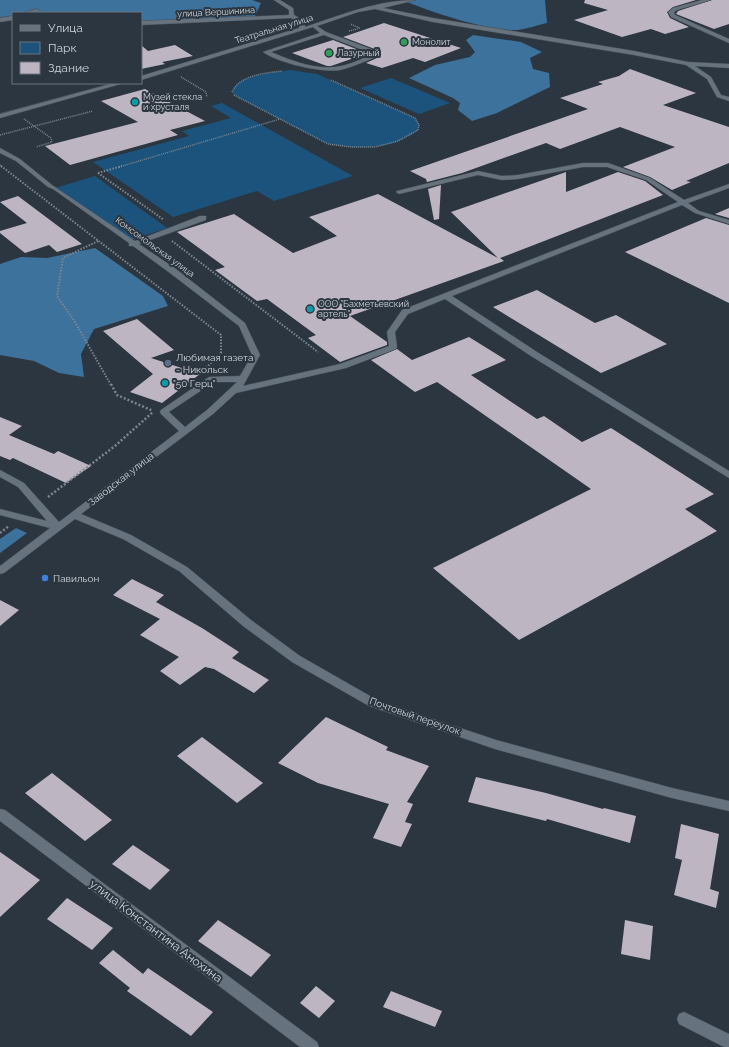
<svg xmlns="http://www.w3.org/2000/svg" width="729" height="1047" font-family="Raleway,sans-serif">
<rect width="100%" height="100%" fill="#2c3640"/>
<g fill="#1c537c">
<path d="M290,70L317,74L415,118L419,125L418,130C394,150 357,150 328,144L234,95L232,92C236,75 275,72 290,70Z"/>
<polygon points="391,78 450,103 419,114 360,88"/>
<polygon points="222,103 353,176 274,201 257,191 173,217 93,162 189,136 182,131 231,118 211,106"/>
<polygon points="95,176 167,228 128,241 55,188"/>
</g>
<g fill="#3d729d">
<polygon points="0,0 252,0 261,3 255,16 241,20 141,23 141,13 13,13 13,19 0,19"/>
<path d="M413,0H545L547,23C538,25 527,29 517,30C487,31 435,13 407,2Z"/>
<polygon points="473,35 521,42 542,52 530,58 533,69 549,73 550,87 497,113 472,121 458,110 460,103 453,98 409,78 435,65 470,57 475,52 466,40"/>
<polygon points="95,248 163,296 168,306 94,329 81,354 84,377 59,373 34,361 0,355 0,264 21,257 47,258"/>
<polygon points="16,528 27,533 0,553 0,539"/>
</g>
<g fill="#beb5c3">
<polygon points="585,0 696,0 673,7 667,12 670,18 689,27 665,34 651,29 622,37 574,20 608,10 584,3"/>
<polygon points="712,0 729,0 729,24 714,29 676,14 678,11"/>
<polygon points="384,23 461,48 425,62 413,58 382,68 366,63 379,57 380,51 343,37"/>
<polygon points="333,40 369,54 357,59 354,58 331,66 327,66 292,53"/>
<polygon points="141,45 148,51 175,45 193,56 162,62 165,64 141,69"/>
<polygon points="630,69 696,93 663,105 729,127 729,163 686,181 691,182 672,190 650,177 623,167 675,147 620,127 560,149 546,143 462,173 427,182 426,179 410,171 588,109 560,98 603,84 598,82 619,76"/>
<polygon points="145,89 205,121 170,130 178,135 70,165 45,146 138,122 101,101"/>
<polygon points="566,172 566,192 618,172 645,181 663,195 500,258 504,261 350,316 387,342 387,345 340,362 308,338 316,335 267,299 257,301 215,270 225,267 177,232 234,214 293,253 337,236 309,217 378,194 498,258 451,212"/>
<polygon points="441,185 439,219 434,220 428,189"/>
<polygon points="18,196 82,244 57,252 49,245 25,253 0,233 0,231 27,223 0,202"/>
<polygon points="729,208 729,218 715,214"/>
<polygon points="706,218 729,225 729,303 625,252"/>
<polygon points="537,290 595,323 616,315 667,344 601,373 493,307"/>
<polygon points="137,319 174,350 151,358 200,374 162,403 130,392 153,374 103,331"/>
<polygon points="469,337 506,360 471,375 537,419 544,416 582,442 611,428 714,494 685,509 717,531 519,640 433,568 591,489 437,382 415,392 371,360 397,349 412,360"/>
<polygon points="0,417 22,426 9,435 54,454 58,451 91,466 66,483 13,458 10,460 0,456"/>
<polygon points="132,579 164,595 156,602 202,628 239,652 232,658 269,680 254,693 214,669 205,667 180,685 160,671 179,657 140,635 160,619 113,595"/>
<polygon points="0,600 19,610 0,626"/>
<polygon points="326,717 388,747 386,750 429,766 407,802 413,804 405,822 412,824 401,847 373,838 389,804 318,783 278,763"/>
<polygon points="202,737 263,783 237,803 177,756"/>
<polygon points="52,773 112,820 85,841 25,793"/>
<polygon points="476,777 546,793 603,809 604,808 636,816 630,843 547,819 546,821 468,802"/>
<polygon points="681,824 719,834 710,889 719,892 716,908 674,895 682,860 675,858"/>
<polygon points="133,845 170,870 150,890 112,864"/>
<polygon points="0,852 40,880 0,917"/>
<polygon points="67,898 113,928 92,950 47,919"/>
<polygon points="218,920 271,955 251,977 198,941"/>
<polygon points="625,920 653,926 650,960 621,954"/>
<polygon points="113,950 143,974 148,968 213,1012 191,1036 127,991 130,988 99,963"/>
<polygon points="316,986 335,1001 319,1018 300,1003"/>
<polygon points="391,991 442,1011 435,1027 383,1007"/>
</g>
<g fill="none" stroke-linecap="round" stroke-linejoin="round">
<defs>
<g id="minor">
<path d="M274,0H280L293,8L294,15L304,21L305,27C341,15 378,0 416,0L383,8L433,18L634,51L688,62L729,64V68L695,66L711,77L721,95L729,97V101L717,97L707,79L686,65L634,55L433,22L375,9L358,12L317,26L326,32L379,52L378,56C366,61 353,67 340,70C322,73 278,63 263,52L320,33L313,27L141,80V76L299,28V23L291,18L141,25V21L289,15V10ZM324,35L373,54C363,58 352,64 341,66C318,71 292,61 271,52Z"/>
<polygon points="702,0 711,0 677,10 674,12 675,15 729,39 729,43 671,17 668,12 673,8"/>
<polygon points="37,9 43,13 22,13"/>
<polygon points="13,16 13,20 0,22 0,18"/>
<polygon points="114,83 124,83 0,118 0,114"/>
<path d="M0,148L20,159L52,185L135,241L200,216H206V220L139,244L176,269L245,323L260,355L243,386L340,364L389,346L387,332L402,310L678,202L646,180L607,167H583L518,179L502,180L478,175L399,194L396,192L397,191L478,171L502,176L518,175L583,163H608L650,178L684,200L729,184V188L688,203L699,211L729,220V224L695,213L682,205L452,296L537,352L729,471V478L531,356L445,299L408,314L395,332L397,347L396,349L346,368L236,393L213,414L81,514L131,535L187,567L251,620L300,656L377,700L496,740L672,788L729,801V811L672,798L495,749L369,706L292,662L243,626L179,571L123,539L75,519L4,573L0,574V566L50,528L0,515V509L47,521L18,487L0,477V470L24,483L59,522L179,431L161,414L160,412L161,410L209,377L240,376L252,355L239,326L170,273L133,246H129V243L53,189L48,187L16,161L0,153ZM214,382H237L207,410L185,427L169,412Z"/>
<polygon points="0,809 5,810 317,1042 319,1047 300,1047 0,821"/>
<polygon points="684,1012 729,1034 729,1047 724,1047 679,1024 677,1019 679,1014"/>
</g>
</defs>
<use href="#minor" stroke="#485158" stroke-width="1"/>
<g stroke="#7d858d" stroke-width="1.5" stroke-dasharray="1 1" stroke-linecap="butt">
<polyline points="349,31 360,28 350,24"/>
<polyline points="181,77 206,92 207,97"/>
<path d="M232,92C240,75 265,73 282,71"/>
<polyline points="234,95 328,144 351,147 375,147 398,141 418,130 419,125 415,118 331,80"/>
<polyline points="24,119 51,138 52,142 36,147"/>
<polyline points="0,135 93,111"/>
<polyline points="0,165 2,167"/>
<polyline points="119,167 280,119"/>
</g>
<g stroke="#7d858d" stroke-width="2" stroke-dasharray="1.5 1.5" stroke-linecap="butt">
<polyline points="1,166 221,335 221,353 206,368"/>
<polyline points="98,173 122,166"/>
<polyline points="98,173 164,220"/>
<polyline points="98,241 63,258 57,296 75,322 111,385"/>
<polyline points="172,241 318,352"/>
</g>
<g stroke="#7d858d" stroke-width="2.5" stroke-dasharray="2 2" stroke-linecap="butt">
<polyline points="111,384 117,395 153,411"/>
<polyline points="48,497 115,446 153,412"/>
<polyline points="0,533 9,526"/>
</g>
<use href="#minor" fill="#66727d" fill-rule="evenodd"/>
</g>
<g fill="#2e9e5b" stroke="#2c3640" stroke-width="1.5">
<circle cx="404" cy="42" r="4"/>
<circle cx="329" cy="53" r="4"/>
</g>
<g fill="#0f9aa8" stroke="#2c3640" stroke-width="1.5">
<circle cx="135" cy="102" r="4"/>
<circle cx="310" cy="309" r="4"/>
<circle cx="165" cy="383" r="4"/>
</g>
<circle fill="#5c6f8a" stroke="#2c3640" stroke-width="1.5" cx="168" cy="363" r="4"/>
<circle fill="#3f7fe0" stroke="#2c3640" stroke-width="1.5" cx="45" cy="578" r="4"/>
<g text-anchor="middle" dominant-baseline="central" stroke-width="4" stroke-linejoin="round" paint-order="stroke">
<g font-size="9" fill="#cdd3d9" stroke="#2c3640">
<text transform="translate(216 12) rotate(-3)">улица Вершинина</text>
<text transform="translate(274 29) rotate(-17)">Театральная улица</text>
<text transform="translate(155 247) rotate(36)">Комсомольская улица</text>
</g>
<g font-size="9" fill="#cdd3d9" stroke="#2c3640" text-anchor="start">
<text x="412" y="42">Монолит</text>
<text x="337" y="53">Лазурный</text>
<text x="143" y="97">Музей стекла<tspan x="143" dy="10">и хрусталя</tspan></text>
<text x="318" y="304">ООО "Бахметьевский<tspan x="318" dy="10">артель"</tspan></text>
</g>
<g font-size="10" fill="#cdd3d9" stroke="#2c3640" text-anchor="start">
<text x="176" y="357">Любимая газета<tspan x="176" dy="12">- Никольск</tspan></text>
<text x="173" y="383">"50 Герц"</text>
<text x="53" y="578">Павильон</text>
</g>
<g font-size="10" fill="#cdd3d9" stroke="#2c3640">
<text transform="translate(121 479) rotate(-38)">Заводская улица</text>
<text transform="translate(415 716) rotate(19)">Почтовый переулок</text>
</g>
<g font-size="12" fill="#cdd3d9" stroke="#2c3640">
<text transform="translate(156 931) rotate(37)">улица Константина Анохина</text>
</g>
</g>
<rect x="12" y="12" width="130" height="72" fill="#2c3640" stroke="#6c757d"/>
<rect x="20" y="25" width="20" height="6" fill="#66727d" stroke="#6c757d"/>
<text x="48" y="32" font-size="12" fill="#cdd3d9">Улица</text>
<rect x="20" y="42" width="20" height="12" fill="#1c537c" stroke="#6c757d"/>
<text x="48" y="52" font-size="12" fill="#cdd3d9">Парк</text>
<rect x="20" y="62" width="20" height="12" fill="#beb5c3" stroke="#6c757d"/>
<text x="48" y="72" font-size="12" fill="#cdd3d9">Здание</text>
</svg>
